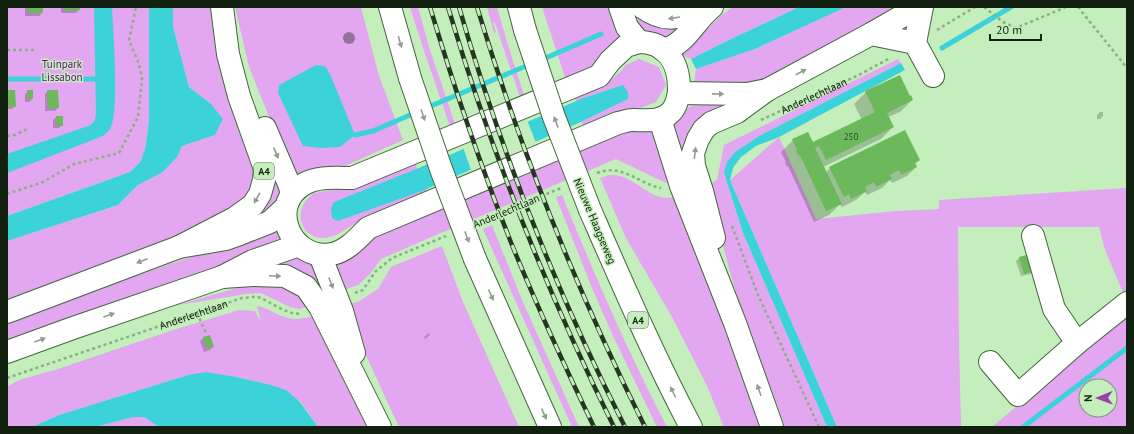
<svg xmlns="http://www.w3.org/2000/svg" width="1134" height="434" font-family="'PT Sans',sans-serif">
<rect width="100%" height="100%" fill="#c4eebb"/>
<g fill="#e3a6f0" fill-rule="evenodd">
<polygon points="7,7 149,7 149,120 146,145 141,161 130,172 7,216"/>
<polygon points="173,7 213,7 258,163 247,199 176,240 7,304 7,241 118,205 138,185 163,172 177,157 182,146 215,135 211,104 189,87 173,27"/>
<polygon points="235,7 361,7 379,76 403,140 345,166 317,168 293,176 249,67"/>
<polygon points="410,7 418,7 429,47 457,130 452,132 423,48"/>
<polygon points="487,7 497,7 506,39 526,101 522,103 495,23 493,23 496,32 494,33"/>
<polygon points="542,7 613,7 622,35 595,67 567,83"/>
<polygon points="733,7 799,7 731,39 691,59 674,52 701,35 722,15"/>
<polygon points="846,7 907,7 797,68 738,87 712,86 694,82 696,69 755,49"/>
<path d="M637,16L680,24L678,35C667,37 652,39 643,30C639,27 636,21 633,17Z"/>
<polygon points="639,59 659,67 666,85 656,102 586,129 581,122 628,99 623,85 576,101 572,95 608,82 619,73 626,65"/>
<polygon points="898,59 901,63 759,136 735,152 724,173 743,233 827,427 785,427 734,287 707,186 717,180 724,145"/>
<polygon points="743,100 716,111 686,178 673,123 682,111 701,101"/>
<polygon points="616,129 656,129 676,182 666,183 616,159 441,233 381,259 370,274 358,285 342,291 328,261 377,229"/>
<polygon points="779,137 816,219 897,211 939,209 939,200 1127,188 1127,293 1124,295 1105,250 1099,227 958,227 959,345 961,427 837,427 730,180"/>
<path d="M415,160L417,169L338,221L426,188L427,193C404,203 379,211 357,223C348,227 339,235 330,237C314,242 298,229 301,212C302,204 308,198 314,193L361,185Z"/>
<path d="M610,175C630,174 643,192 660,197C666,199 674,197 680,197L760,427H724L707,386L672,317L626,238L600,178Z"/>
<polygon points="275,179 281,189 280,198 269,213 251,218"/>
<path d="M562,195C594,274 628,352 667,427H657L613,336L592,288L556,197Z"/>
<polygon points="492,225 522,300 579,427 572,427 483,229"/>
<polygon points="279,226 287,244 7,345 7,321"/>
<polygon points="442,246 463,302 519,427 399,427 344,308 345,305 358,302 378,289 391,267"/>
<path d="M297,255C319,266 321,276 330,297L259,269Z"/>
<polygon points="258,282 281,283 301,293 310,306 299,309 290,307 261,293 246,294 178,305"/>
<path d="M257,306C264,307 269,310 275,313C291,321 300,320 318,315L374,427H318L301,402L271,385L236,377L188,375L59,415L32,427H7V387L19,380L58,369L170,331L239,310L255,311L261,322Z"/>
<path d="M1127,313V427H992L1112,326ZM1086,386H1110V410H1086Z"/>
<polygon points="133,417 144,417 159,427 95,427"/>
</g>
<g fill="#3cd2da">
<path d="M94,7H112C113,29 120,114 110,129C108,132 105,134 103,136L7,173V154L91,125L95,120L96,114Z"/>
<polygon points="149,7 173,7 173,27 189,87 211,104 223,119 215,135 182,146 177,157 163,172 138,185 118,205 7,241 7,216 130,172 141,161 146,145 149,120"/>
<polygon points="799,7 846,7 755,49 696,69 691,59 731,39"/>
<polygon points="901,63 905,70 779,137 756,146 741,157 733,168 730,180 837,427 827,427 743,233 724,173 727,162 735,152 759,136"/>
<polygon points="316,65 325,66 330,74 355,135 340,147 320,148 303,146 278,93 279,85"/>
<polygon points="623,85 628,92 628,99 581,122 422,191 338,221 332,218 331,208 334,202 414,170 581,99"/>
<polygon points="206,372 236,377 271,385 286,390 300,402 318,427 159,427 144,417 133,417 95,427 32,427 59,415 188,375"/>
</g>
<polygon fill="#c4eebb" points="527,120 536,143 471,170 463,147"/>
<g fill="#0003">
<polygon points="25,7 42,7 42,13 39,16 25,16"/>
<polygon points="61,7 79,7 79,10 76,13 61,13"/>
<polygon points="899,76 909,97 912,100 900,112 888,117 893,127 881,139 823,167 826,172 830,168 919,160 915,164 916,167 907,176 892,183 890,180 882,188 867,195 865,192 856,200 842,207 840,204 829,215 814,222 788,166 787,167 785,163 786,162 781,152 793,140 812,144 862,120 854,104 866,92"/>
<polygon points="7,91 15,106 12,109 7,109"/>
<polygon points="28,91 32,99 29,102 25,102 25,94"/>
<polygon points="48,91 58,108 55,111 45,111 45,94"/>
<polygon points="1100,112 1103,112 1103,116 1100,119 1097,119 1097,115"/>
<polygon points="56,117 62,125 59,128 53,128 53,120"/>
<polygon points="1029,255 1034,271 1030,274 1021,276 1016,261 1019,258"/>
<polygon points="429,333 430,335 425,339 424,337"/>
<polygon points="209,336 213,347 210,350 204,352 200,341 203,338"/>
</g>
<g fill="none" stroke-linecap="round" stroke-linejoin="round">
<g stroke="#3cd2da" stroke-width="5">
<polyline points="942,48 1011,7"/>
<polyline points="541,60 601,34"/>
<polyline points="7,79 102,79"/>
<polyline points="426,108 531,64"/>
<polyline points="355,135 373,131 417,112"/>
<polyline points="1023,427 1127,348"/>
</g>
</g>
<g fill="#6bb95a">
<rect x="28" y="7" width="15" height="6"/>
<polygon points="64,7 80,7 80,10 64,11"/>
<polygon points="900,75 910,96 911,95 913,100 887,113 894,127 826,160 819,146 815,148 842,204 826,211 800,155 798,156 796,151 797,150 792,139 808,132 813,142 875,112 865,91"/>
<polygon points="7,90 15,90 16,107 7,107"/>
<rect x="27" y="90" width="6" height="9"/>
<polygon points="47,90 58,90 59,108 48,109"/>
<rect x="56" y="116" width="7" height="10"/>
<polygon points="905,130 920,160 915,163 917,167 901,175 899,170 890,175 892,179 876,187 874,182 865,187 867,191 851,199 849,194 844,197 829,167"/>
<polygon points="1030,254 1035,271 1024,274 1019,257"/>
<polygon points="210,335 214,347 207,349 203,337"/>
</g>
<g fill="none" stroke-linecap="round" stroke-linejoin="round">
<defs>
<g id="minor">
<polyline points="922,7 915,43 933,76"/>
<polyline points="871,34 915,43"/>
<polyline points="1033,236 1054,309 1077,343"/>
<polyline points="7,312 179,247 226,239 237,235 270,222 285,208"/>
<polyline points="7,352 73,328 222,277 253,261 299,245"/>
<polyline points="990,362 1018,395 1077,343 1127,303"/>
</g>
<g id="major">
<path d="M639,42C667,42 679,63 679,89C679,96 676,107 671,112C660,123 647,120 633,120C628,120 623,122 618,123L368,228C358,238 347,251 332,254C292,262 266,206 304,184C318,176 336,178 352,178L599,76L610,61L626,46Z"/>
<path d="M663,50C686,45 695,20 712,7"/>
<polyline points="679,93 747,94 767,90 871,34 918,7"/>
</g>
<g id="highway">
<polyline points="390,7 410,78"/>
<polyline points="519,7 525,30"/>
<polyline points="620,7 627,27 639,42"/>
<path d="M642,7C666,24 679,17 706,11"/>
<polyline points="660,119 681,186 735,323 772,427"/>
<polyline points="265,128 289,184 292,193"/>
<path d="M590,210C622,283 654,357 691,427"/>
<polyline points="714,238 702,191 694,166 693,153 698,139 704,129 711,123 737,112 767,90"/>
<polyline points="179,247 235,218 253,205 260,194 264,180 265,169 239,96 228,54 222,7"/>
<polyline points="320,255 342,311 354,353"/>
<polyline points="475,259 550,427"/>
<polyline points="222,277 253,275 285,276 306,287 320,307 380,427"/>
</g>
</defs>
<use href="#minor" stroke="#41663a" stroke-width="24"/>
<use href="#major" stroke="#41663a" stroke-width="24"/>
<use href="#highway" stroke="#41663a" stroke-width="24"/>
<g stroke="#8daf86" stroke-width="2.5" stroke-dasharray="3 3" stroke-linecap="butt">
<polyline points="984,7 1003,22 1016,28 1066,7"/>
<polyline points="1078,7 1127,68"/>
<polyline points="937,30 975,7"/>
<polyline points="7,50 36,50"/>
<path id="s1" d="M761,120L859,75L890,58"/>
<polyline points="7,136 15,135 27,129"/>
<path d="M597,173C622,163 639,184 661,188"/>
<polyline points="7,194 43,182 74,164 119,153 138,117 142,79 139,64 129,40 136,7"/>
<polyline points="480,222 561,188"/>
<polyline points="732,226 758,295 819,427"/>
<polyline points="355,293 363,290 375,272 392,258 446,236"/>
<polyline points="197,313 206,333"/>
<path id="s2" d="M7,378L242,298C247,298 253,296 258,297C270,301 289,317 302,313"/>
</g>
<use href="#minor" stroke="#fff" stroke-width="22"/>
<use href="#major" stroke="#fff" stroke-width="22"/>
<use href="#highway" stroke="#fff" stroke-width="22"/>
<defs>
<g id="rail">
<path d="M430,7C454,87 481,167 512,245C537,306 565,367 594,427"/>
<path d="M448,7C491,152 547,292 614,427"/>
<path d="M459,7C501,152 557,293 625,427"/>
<path d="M477,7C521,152 577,291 645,427"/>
</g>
</defs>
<use href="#rail" stroke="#253721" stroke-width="4.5"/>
<use href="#rail" stroke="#c4eebb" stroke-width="3" stroke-dasharray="9" stroke-linecap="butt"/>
<defs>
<g id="highway-bridge">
<polyline points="525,30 554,117 590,210"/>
<polyline points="410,78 441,169 475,259"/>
</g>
</defs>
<use href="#highway-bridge" stroke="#41663a" stroke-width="24" stroke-linecap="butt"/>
<use href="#highway-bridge" stroke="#fff" stroke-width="22"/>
</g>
<circle fill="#95729b" cx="349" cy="38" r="6"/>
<defs><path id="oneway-solid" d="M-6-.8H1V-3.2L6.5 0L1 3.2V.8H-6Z"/></defs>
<g fill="#949b93">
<use href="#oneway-solid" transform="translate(674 18) rotate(171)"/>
<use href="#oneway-solid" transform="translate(400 42) rotate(74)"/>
<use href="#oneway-solid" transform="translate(801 72) rotate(-28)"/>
<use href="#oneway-solid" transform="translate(718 94) rotate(1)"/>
<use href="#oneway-solid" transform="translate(423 115) rotate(71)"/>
<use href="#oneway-solid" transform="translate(556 122) rotate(-110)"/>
<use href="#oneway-solid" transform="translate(276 153) rotate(67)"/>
<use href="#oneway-solid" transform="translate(695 153) rotate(-83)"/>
<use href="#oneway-solid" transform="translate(257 198) rotate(119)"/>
<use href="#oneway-solid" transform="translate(467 237) rotate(69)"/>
<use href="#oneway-solid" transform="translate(142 261) rotate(159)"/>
<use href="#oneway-solid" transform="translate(275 276) rotate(2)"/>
<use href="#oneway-solid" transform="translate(331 283) rotate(68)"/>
<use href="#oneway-solid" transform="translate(491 295) rotate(66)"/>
<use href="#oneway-solid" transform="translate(109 315) rotate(-19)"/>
<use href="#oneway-solid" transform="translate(40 340) rotate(-20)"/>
<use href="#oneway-solid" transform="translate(759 390) rotate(-109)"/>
<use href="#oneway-solid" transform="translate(673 392) rotate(-116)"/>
<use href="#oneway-solid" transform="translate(544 414) rotate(66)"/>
</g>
<g text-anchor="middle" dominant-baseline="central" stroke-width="3" stroke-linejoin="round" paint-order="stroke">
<g font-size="9" fill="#284722">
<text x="851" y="136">250</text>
</g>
<g fill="#c4eebb" stroke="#475e43" stroke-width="1">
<rect x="254" y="163" width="20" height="16" rx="3"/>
<rect x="628" y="312" width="20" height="16" rx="3"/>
</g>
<g font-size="10" font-weight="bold" fill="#12210f">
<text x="264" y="171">A4</text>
<text x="638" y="320">A4</text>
</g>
<g font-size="11" fill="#6f0c81" stroke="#c4eebb">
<text x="62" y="64">Tuinpark<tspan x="62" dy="13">Lissabon</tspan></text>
</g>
<g font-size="11" fill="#12210f" stroke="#c4eebb">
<text stroke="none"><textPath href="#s1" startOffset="58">Anderlechtlaan</textPath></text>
<text transform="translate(506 211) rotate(-23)">Anderlechtlaan</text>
<text transform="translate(595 221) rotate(67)">Nieuwe Haagseweg</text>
<text stroke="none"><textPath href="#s2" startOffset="197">Anderlechtlaan</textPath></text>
</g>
</g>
<rect width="1134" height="434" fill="none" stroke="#12210f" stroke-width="16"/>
<g transform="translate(1098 398) rotate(269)"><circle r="19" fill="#c4eebb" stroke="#7d9c76"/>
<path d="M0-3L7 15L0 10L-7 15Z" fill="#9940ac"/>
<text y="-6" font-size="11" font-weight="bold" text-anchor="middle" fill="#12210f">N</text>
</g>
<path d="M990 34v6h51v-6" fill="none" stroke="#12210f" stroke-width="2"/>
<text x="996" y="34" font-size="12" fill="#12210f" stroke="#c4eebb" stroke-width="3" paint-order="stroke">20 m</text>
</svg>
